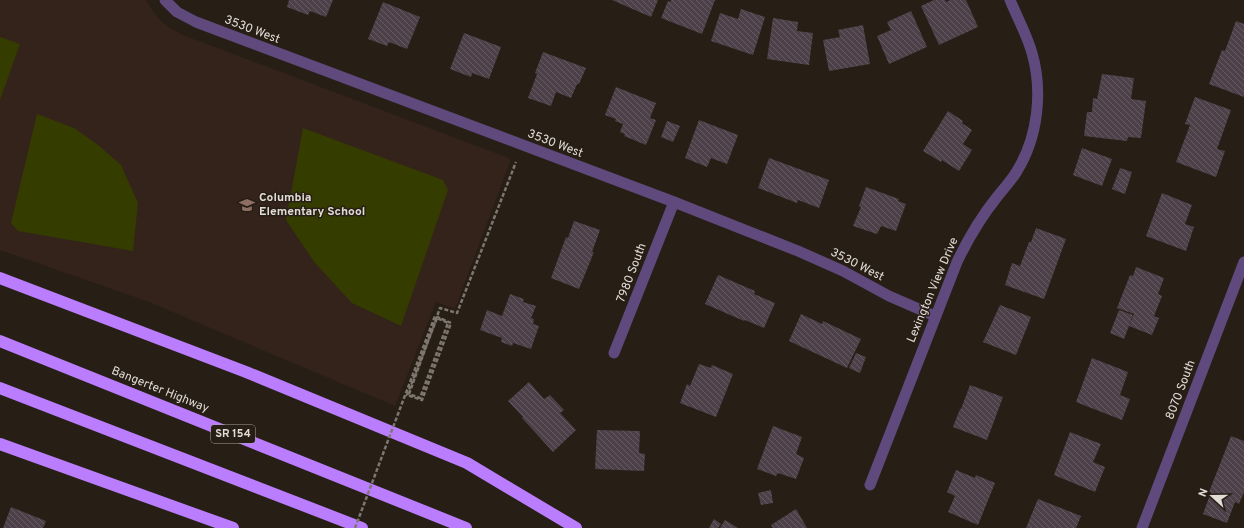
<svg xmlns="http://www.w3.org/2000/svg" width="1244" height="528" font-family="Overpass,sans-serif">
<defs>
<pattern id="building-back-hatch" width="6" height="6" patternUnits="userSpaceOnUse"><rect width="6" height="6" fill="#4d4048"/><path d="M-1 5l2 2M0 0l6 6M5-1l2 2" fill="none" stroke="#665b62"/></pattern>
</defs>
<rect width="100%" height="100%" fill="#271e15"/>
<polygon fill="#34231b" points="0,0 146,0 154,13 162,22 172,29 183,35 511,159 455,309 436,302 395,406 149,302 0,250"/>
<g fill="#343c00">
<polygon points="0,37 20,44 0,100"/>
<polygon points="37,114 74,128 98,145 121,165 138,203 133,251 18,231 11,223"/>
<polygon points="303,128 443,180 448,190 401,326 352,303 315,263 286,220"/>
</g>
<g fill="url(#building-back-hatch)">
<polygon points="289,0 333,0 326,17 310,11 308,15 287,7"/>
<polygon points="612,0 658,0 651,17"/>
<polygon points="671,0 715,0 702,34 661,18 668,1 670,2"/>
<polygon points="934,0 945,0 946,2 950,0 966,0 978,27 939,45 921,6"/>
<polygon points="383,2 420,17 407,49 389,42 387,46 368,39"/>
<polygon points="741,9 765,17 753,55 711,41 720,13 738,19"/>
<polygon points="911,11 927,47 889,64 877,36 891,30 887,22"/>
<polygon points="773,18 798,22 797,31 813,33 809,65 767,59"/>
<polygon points="1236,21 1244,24 1244,97 1209,84 1222,50 1225,51"/>
<polygon points="863,25 870,64 829,71 823,40 840,37 838,30"/>
<polygon points="464,33 501,47 489,79 472,73 471,77 450,69"/>
<polygon points="543,52 586,68 579,84 577,84 571,98 556,92 551,106 528,98 537,74 535,73"/>
<polygon points="1102,74 1134,78 1131,99 1146,101 1141,138 1128,137 1127,141 1084,136 1087,112 1092,112 1093,98 1097,99"/>
<polygon points="616,87 656,103 650,118 656,120 646,145 624,136 625,134 620,132 623,124 615,121 616,119 605,115"/>
<polygon points="1195,97 1231,110 1217,149 1225,151 1216,177 1176,162 1190,125 1185,124"/>
<polygon points="948,111 963,121 962,123 972,130 963,144 972,150 959,171 942,160 941,162 923,151"/>
<polygon points="699,120 738,135 727,164 711,158 707,167 685,158"/>
<polygon points="667,121 680,126 673,142 661,137"/>
<polygon points="1082,148 1112,159 1102,186 1073,175"/>
<polygon points="769,158 829,180 819,208 798,200 797,203 758,188"/>
<polygon points="1120,168 1132,172 1125,194 1112,189"/>
<polygon points="866,187 899,199 898,201 906,204 896,231 881,226 877,234 853,226 861,207 859,206"/>
<polygon points="1162,193 1192,205 1185,224 1194,227 1186,251 1146,236"/>
<polygon points="574,221 600,230 592,252 594,252 579,289 551,278 566,237 568,238"/>
<polygon points="1036,228 1066,239 1044,299 1005,285 1012,263 1020,266 1029,242 1031,242"/>
<polygon points="1136,267 1164,278 1158,294 1162,296 1154,316 1159,318 1152,335 1129,326 1134,314 1117,308 1130,275 1133,276"/>
<polygon points="718,275 755,291 754,294 775,303 764,328 745,320 744,321 705,304"/>
<polygon points="510,294 524,299 523,302 536,306 531,318 534,319 533,324 539,326 531,349 513,343 512,346 501,342 502,338 480,330 487,310 502,316"/>
<polygon points="1000,305 1031,317 1016,355 983,342"/>
<polygon points="1119,310 1133,315 1124,339 1110,333"/>
<polygon points="801,314 822,324 823,321 861,339 847,368 789,341"/>
<polygon points="856,353 866,357 860,373 849,368"/>
<polygon points="1092,358 1128,372 1120,395 1130,399 1122,420 1076,402"/>
<polygon points="699,364 711,368 712,365 733,374 716,417 680,403 687,384 690,386"/>
<polygon points="529,382 544,399 550,395 564,410 560,413 576,430 553,452 522,418 523,417 508,401"/>
<polygon points="970,385 1003,397 987,440 953,427 960,409 961,409"/>
<polygon points="773,426 802,437 796,454 804,458 796,479 778,473 776,476 757,469"/>
<polygon points="597,430 640,431 639,453 645,454 644,471 595,469"/>
<polygon points="1070,432 1101,444 1093,462 1105,467 1095,492 1054,475"/>
<polygon points="1231,436 1244,441 1244,492 1239,504 1235,502 1227,523 1203,514 1211,492 1209,492"/>
<polygon points="956,470 975,478 976,475 995,483 978,525 948,512 955,496 947,492"/>
<polygon points="771,490 773,503 761,505 758,493"/>
<polygon points="1038,499 1081,516 1076,528 1026,528"/>
<polygon points="11,507 46,521 43,528 3,528"/>
<polygon points="796,509 807,528 773,528 771,525"/>
<polygon points="714,519 721,524 718,528 709,528"/>
<polygon points="725,520 738,528 720,528"/>
</g>
<g fill="none" stroke-linecap="round" stroke-linejoin="round">
<polyline stroke="#7e776f" stroke-width="2.5" stroke-dasharray="4 2" stroke-linecap="butt" points="409,394 440,308 457,313 516,162"/>
<g stroke="#60497c" stroke-width="11">
<polyline points="165,0 177,12 196,22 674,202 798,251 843,271 889,296 935,316"/>
<polyline points="614,353 674,202"/>
<path d="M870,485L957,262C968,239 981,217 997,197C1004,188 1012,180 1017,171C1038,137 1043,91 1032,53C1027,35 1017,17 1010,0"/>
<polyline points="1142,528 1244,262"/>
</g>
<g stroke="#ba7dfe" stroke-width="12">
<polyline points="0,278 246,372 467,463 576,528"/>
<polyline points="0,341 466,528"/>
<polyline points="0,388 362,528"/>
<polyline points="0,444 233,528"/>
</g>
<polyline stroke="#7e776f" stroke-width="2.5" stroke-dasharray="4 2" stroke-linecap="butt" points="355,528 435,316 451,323 422,400 407,395 437,318 448,323 420,398 409,394"/>
</g>
<defs>
<symbol id="school-bare" viewBox="-9 -9 18 18"><path d="M0-5L7-2L0 1L-7-2ZM-4 1L0 2.5L4 1V4Q0 6-4 4Z" fill="#8d6e63" stroke="#271e15" stroke-width="2.5" paint-order="stroke"/></symbol>
</defs>
<g fill-rule="evenodd">
<use href="#school-bare" x="236" y="194" width="22" height="22"/>
</g>
<g text-anchor="middle" dominant-baseline="central" stroke-width="3" stroke-linejoin="round" paint-order="stroke">
<rect fill="#271e15" stroke="#aaa39c" stroke-width="1" x="211" y="425" width="44" height="18" rx="3"/>
<g font-size="11" font-weight="bold" fill="#e2dcd6">
<text x="233" y="434">SR 154</text>
</g>
<g font-size="12" fill="#e2dcd6" stroke="#271e15">
<text transform="translate(252 30) rotate(21)">3530 West</text>
<text transform="translate(555 144) rotate(21)">3530 West</text>
<text transform="translate(857 265) rotate(27)">3530 West</text>
<text transform="translate(632 273) rotate(-69)">7980 South</text>
<text transform="translate(933 290) rotate(-67)">Lexington View Drive</text>
<text transform="translate(160 390) rotate(22)">Bangerter Highway</text>
<text transform="translate(1181 390) rotate(-69)">8070 South</text>
</g>
<g font-size="12" font-weight="bold" fill="#e2dcd6" stroke="#271e15" text-anchor="start">
<text x="259" y="198">Columbia<tspan x="259" dy="14">Elementary School</tspan></text>
</g>
</g>
<g transform="translate(1212 496) rotate(291)" stroke="#271e15" stroke-width="3" paint-order="stroke">
<path d="M0-3L7 15L0 10L-7 15Z" fill="#e2dcd6"/>
<text y="-6" font-size="11" font-weight="bold" text-anchor="middle" fill="#e2dcd6">N</text>
</g>
</svg>
